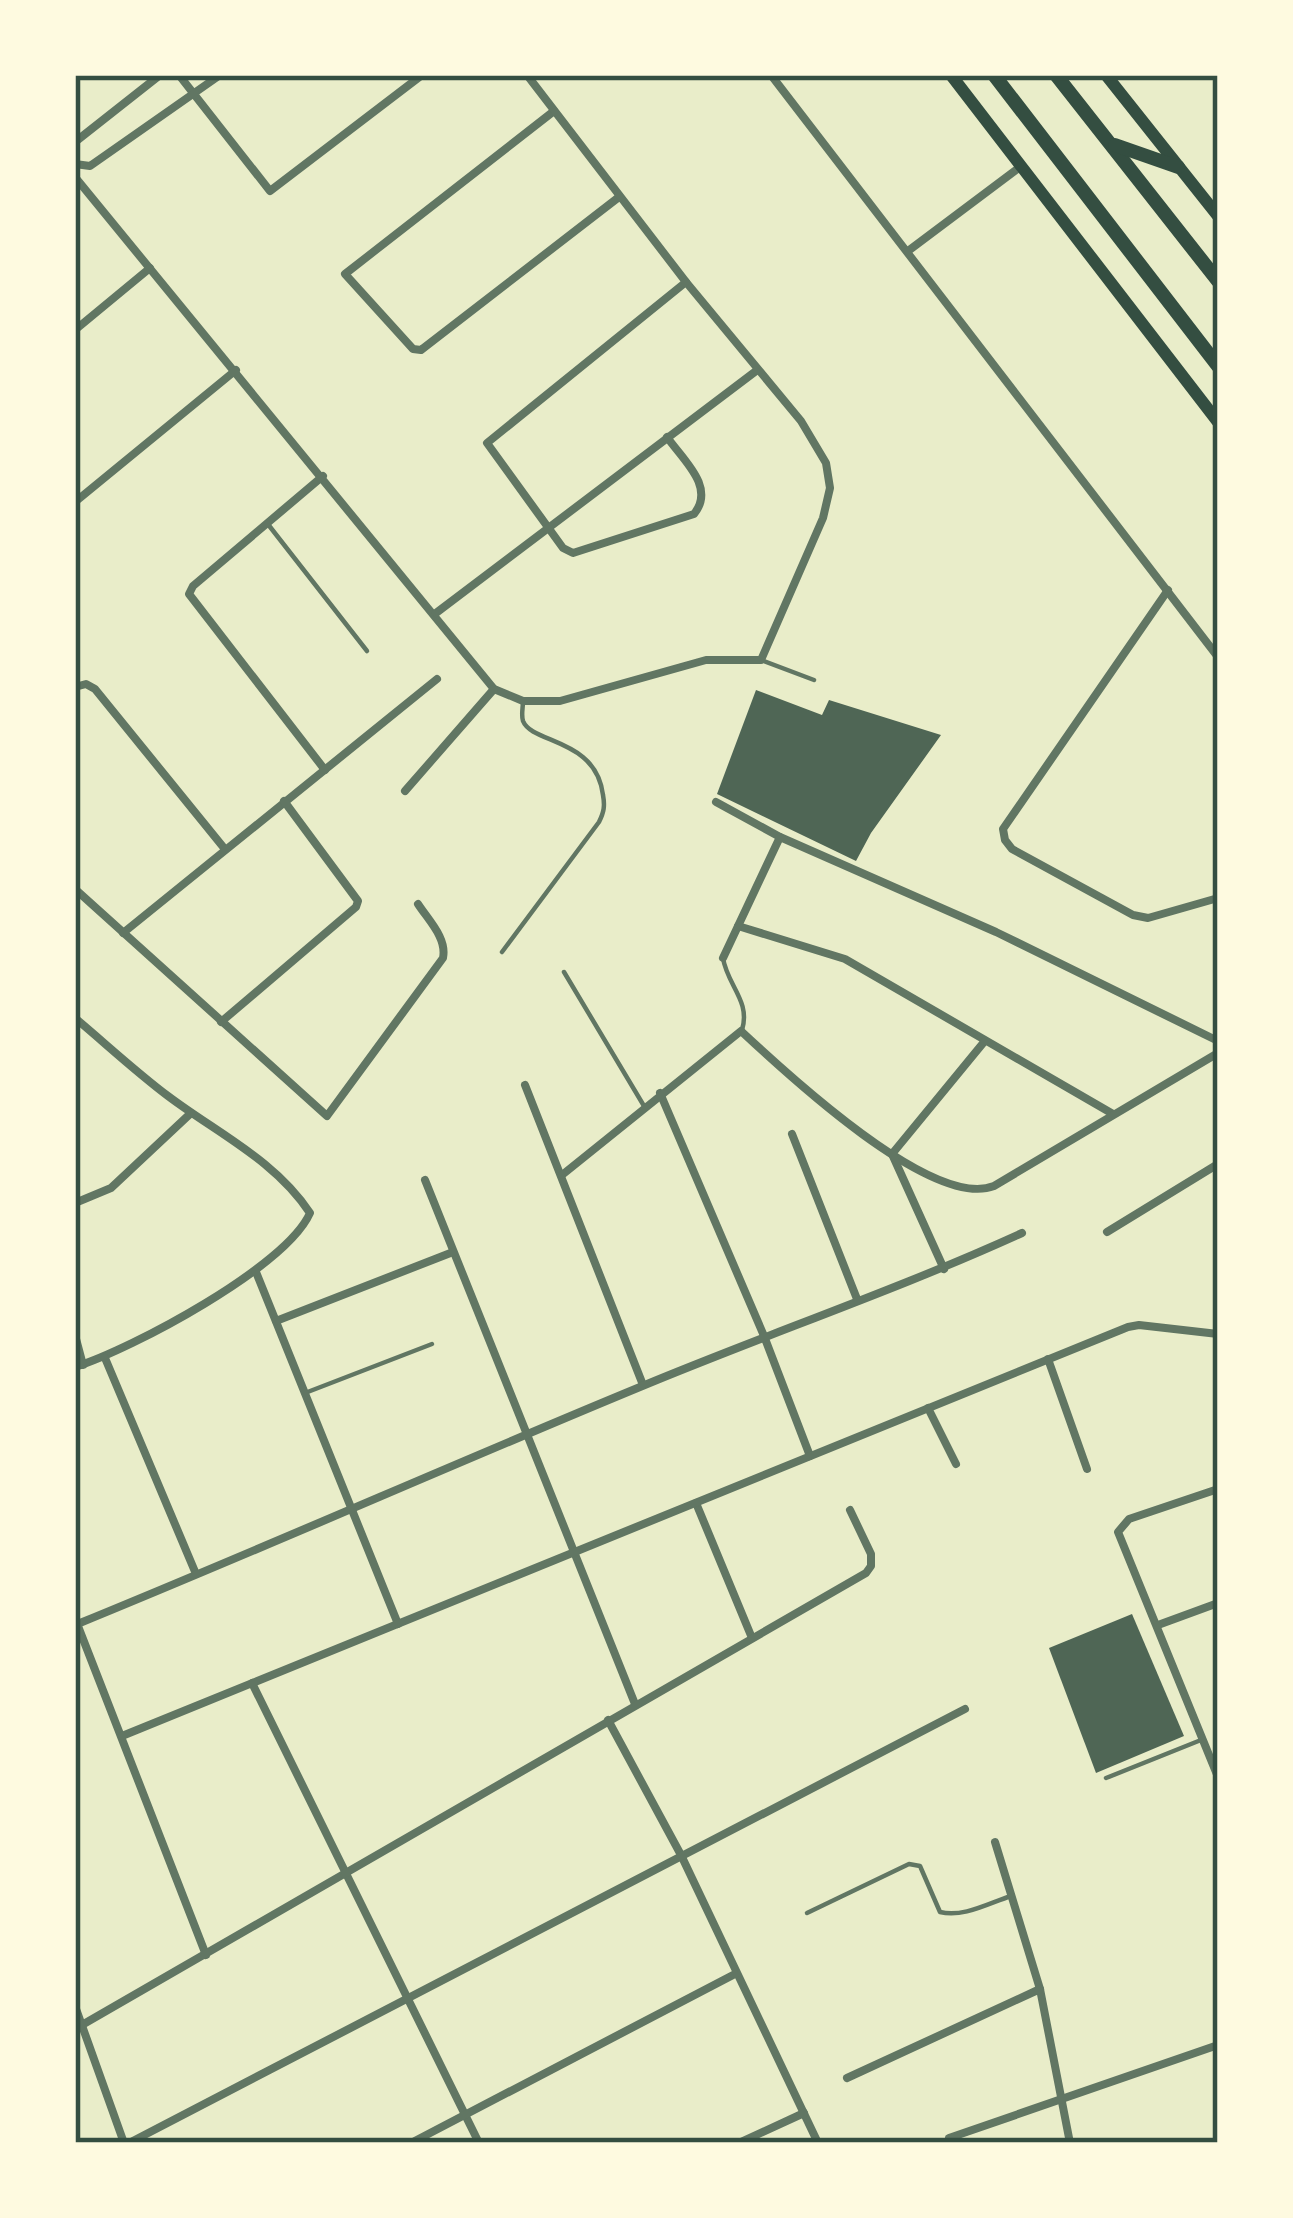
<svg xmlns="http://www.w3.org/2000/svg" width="1293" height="2218" font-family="Lato,sans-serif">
<rect width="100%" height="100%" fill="#e9edc9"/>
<g fill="#4f6655">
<polygon points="756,690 822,715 829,700 941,735 871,833 856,861 717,794"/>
<polygon points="1132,1614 1184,1736 1096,1773 1049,1648"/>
</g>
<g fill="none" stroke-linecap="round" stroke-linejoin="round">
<g stroke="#617663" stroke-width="4.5">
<polyline points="267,523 367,651"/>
<polyline points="761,660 814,680"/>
<path d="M502,952L599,822C604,812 605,806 603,795C596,738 532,744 523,721C521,715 523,708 523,701"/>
<path d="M723,958C727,985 751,1001 742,1030"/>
<polyline points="564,972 644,1106"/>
<polyline points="305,1393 432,1344"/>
<polyline points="1106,1778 1201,1740"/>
<path d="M807,1913L909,1864L920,1866L940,1912C963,1918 989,1903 1011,1896"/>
</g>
<g stroke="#617663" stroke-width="8">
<polyline points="179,75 270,191 422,75"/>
<polyline points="771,75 1218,657"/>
<polyline points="554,111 345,274 413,349 421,350 619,197"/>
<polyline points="75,142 160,75"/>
<polyline points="75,164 90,166 220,75"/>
<polyline points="75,177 494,689 523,701 560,701 706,660 761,660 823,518 830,488 826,463 801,421 686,282 527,75"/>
<polyline points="908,251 1020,167"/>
<polyline points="75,330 150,268"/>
<path d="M667,437C683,460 716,487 694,514L573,553L563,548L487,443L686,282"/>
<polyline points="323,476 193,586 189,594 325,770"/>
<polyline points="75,502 236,370"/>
<polyline points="1168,590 1003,829 1005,840 1012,849 1133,915 1148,918 1218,898"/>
<polyline points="436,613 756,371"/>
<polyline points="75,687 86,684 95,689 224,848"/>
<polyline points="405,791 494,689"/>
<polyline points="716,802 780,837 996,932 1218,1041"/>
<path d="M75,889L327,1116L443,958C447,938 429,921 418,904"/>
<polyline points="738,926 845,959 1113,1114"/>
<polyline points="123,933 437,679"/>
<polyline points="723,958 780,837"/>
<path d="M75,1018C106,1044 136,1072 168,1096C217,1133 275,1160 310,1213C286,1267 132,1349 75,1367"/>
<polyline points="221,1022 356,907 358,901 284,801"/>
<polyline points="525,1085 643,1385"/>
<polyline points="660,1093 764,1336 810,1456"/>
<polyline points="792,1134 857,1299"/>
<path d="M562,1175L741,1031C786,1073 932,1210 994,1186L1218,1053"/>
<polyline points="425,1180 635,1704"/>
<polyline points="75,1203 111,1188 191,1113"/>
<polyline points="1107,1232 1218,1164"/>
<polyline points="944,1269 892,1154 984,1042"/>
<polyline points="256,1272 398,1624"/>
<polyline points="276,1321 453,1252"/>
<polyline points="75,1335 83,1365"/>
<polyline points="105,1358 196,1574"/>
<polyline points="1048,1359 1087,1469"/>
<polyline points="928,1408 956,1464"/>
<polyline points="1218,1489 1129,1519 1118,1532 1218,1777"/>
<polyline points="696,1503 752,1638"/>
<polyline points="76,1621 206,1955"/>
<path d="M75,1625C264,1548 451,1465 640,1387C767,1334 897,1290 1022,1233"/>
<polyline points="1158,1625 1218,1603"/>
<polyline points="252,1683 479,2143"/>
<polyline points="608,1720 681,1855 818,2143"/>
<polyline points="122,1736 1128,1327 1139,1325 1218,1334"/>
<polyline points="995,1842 1040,1989 1070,2143"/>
<polyline points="75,2006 124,2143"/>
<polyline points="75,2029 866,1573 871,1566 871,1554 850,1510"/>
<polyline points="847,2078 1040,1989"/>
<polyline points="949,2138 1218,2045"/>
<polyline points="129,2143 965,1709"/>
<polyline points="411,2143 735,1974"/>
<polyline points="739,2143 804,2113"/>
</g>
<g stroke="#344e41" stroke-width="12">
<polyline points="951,75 1218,422"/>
<polyline points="1106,75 1218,216"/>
</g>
<g stroke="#344e41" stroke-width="14">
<polyline points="994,75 1218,366"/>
<polyline points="1056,75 1218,281"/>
<polyline points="1115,145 1178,167"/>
</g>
</g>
<rect width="1293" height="2218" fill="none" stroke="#fefae0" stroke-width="156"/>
<rect x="78" y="78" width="1137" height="2062" fill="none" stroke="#344e41" stroke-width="4.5"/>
</svg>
